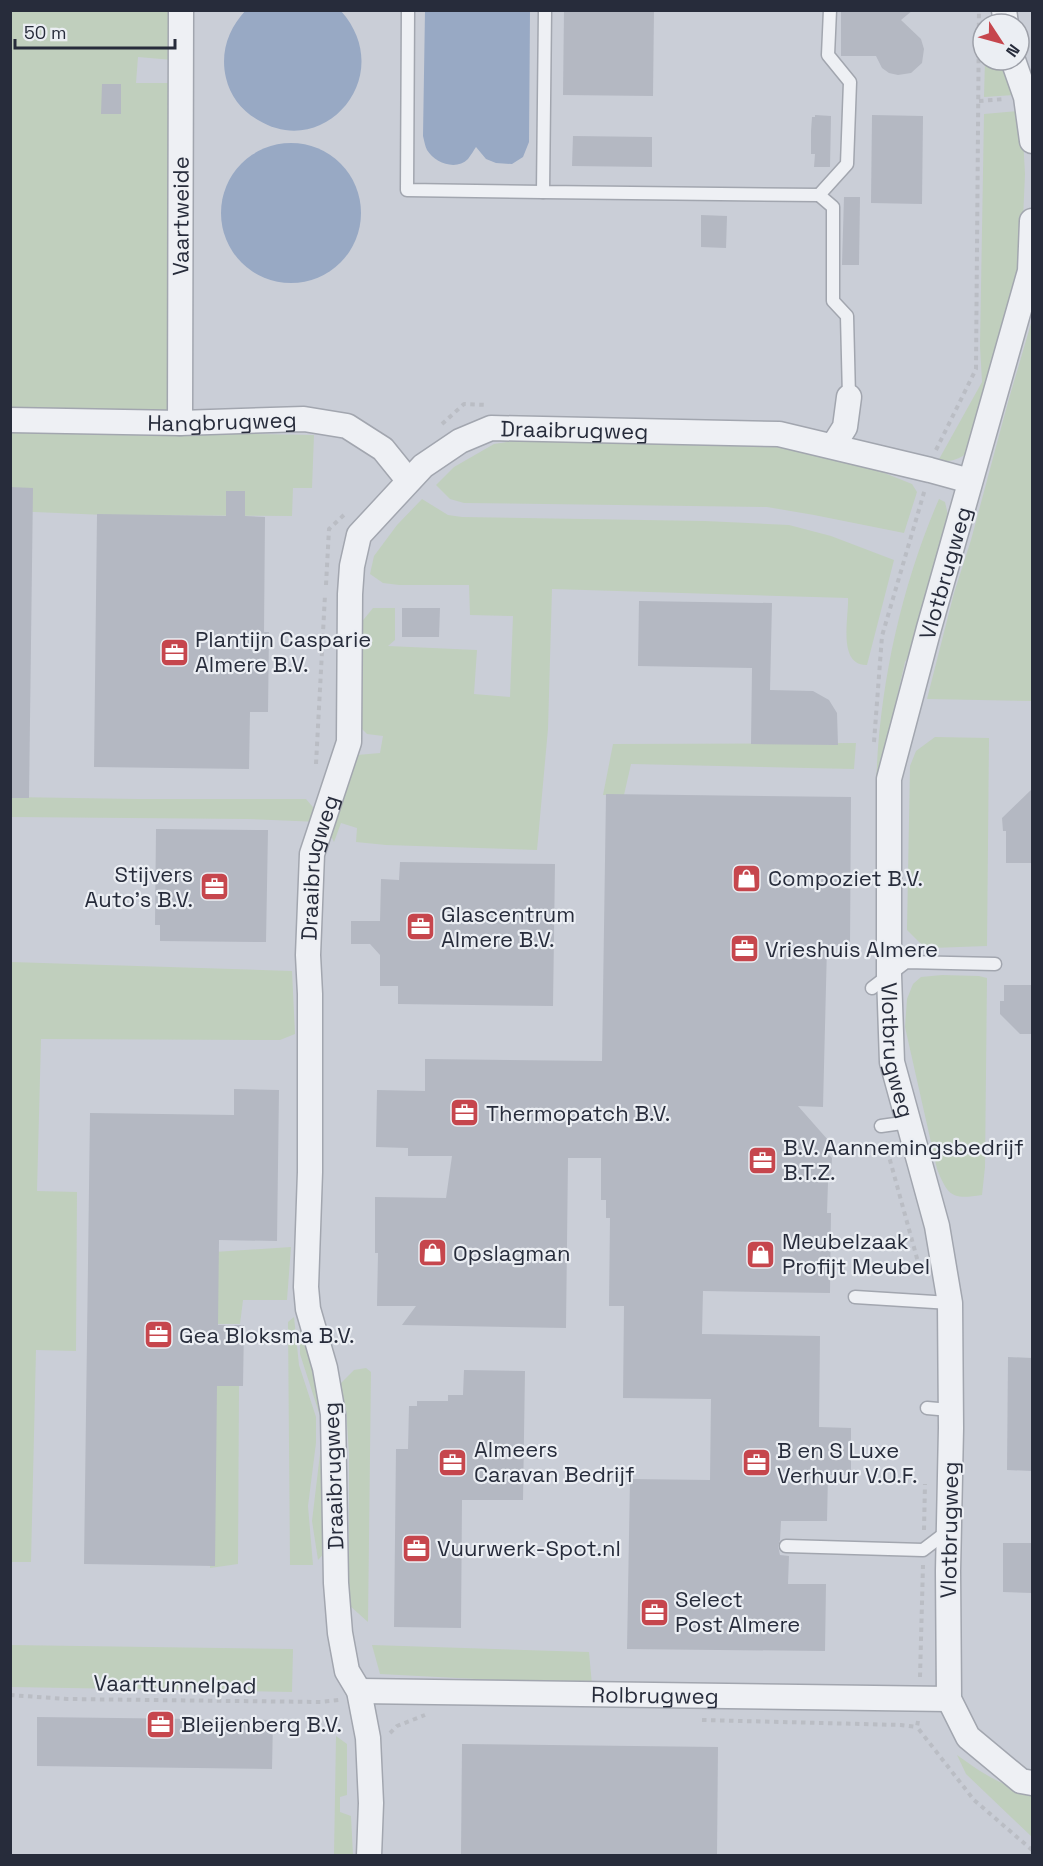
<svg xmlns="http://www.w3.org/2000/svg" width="1043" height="1866" font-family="'Space Grotesk',sans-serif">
<rect width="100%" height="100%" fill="#dcdfe5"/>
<path fill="#caced7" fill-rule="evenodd" d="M11,11H1032V1855L11,1856ZM983,24H1019V60H983Z"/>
<g fill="#c0cfbd">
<polygon points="11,11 174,11 173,60 138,57 136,83 173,83 172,415 11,413"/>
<polygon points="985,60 1005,60 1014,95 984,97"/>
<path d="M1018,111L1023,137L1025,174L1021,266L967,453C958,460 950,462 938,461L982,382L980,346L984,114Z"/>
<polygon points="1032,320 1032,701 927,699 954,593 971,540 1008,402"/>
<polygon points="11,430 314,435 312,488 293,488 292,516 105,515 11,511"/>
<polygon points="525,439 591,443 763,444 801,450 882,472 912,484 917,492 904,533 814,515 767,507 464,503 450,499 436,485 454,467 494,444"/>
<path d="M422,499L448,515L462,517L705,521L789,525L831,536L894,560L867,665C837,666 849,617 848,598L552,589L548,729L537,850L386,845L356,842L357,828L341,823L334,842L330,834L357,755L380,753L383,736L367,734L359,726L360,624L373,608H395V640L388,646L477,650L474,694L510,697L513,616L470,615L469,585H399L383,583L370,574L374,556L397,525Z"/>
<path d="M939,499L945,502L950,524L911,652L905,662L876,790C878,692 900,589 939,499Z"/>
<polygon points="935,737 989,738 987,946 932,948 920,943 907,930 910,766 916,751"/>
<polygon points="856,743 854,769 631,764 624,795 603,795 613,744"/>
<polygon points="11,797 138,799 306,799 318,813 320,822 247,819 11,817"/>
<polygon points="11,962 292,971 295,1034 280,1040 41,1039 37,1191 77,1192 76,1351 36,1350 31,1562 11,1562"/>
<path d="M942,975L979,976L987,978L985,1167L982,1195C952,1200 948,1196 937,1169L905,1027L907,999L913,984L921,977Z"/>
<polygon points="291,1247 287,1300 243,1300 240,1324 215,1324 214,1252"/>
<polygon points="294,1317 299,1365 316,1417 316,1443 308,1506 313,1565 290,1565 288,1322"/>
<polygon points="300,1322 325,1400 329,1548 318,1560 312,1521 320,1454 321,1419 300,1354"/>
<polygon points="366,1368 371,1372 368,1622 349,1605 349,1453 346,1409 340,1384 354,1370"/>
<polygon points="239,1385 238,1564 210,1568 212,1386"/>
<polygon points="10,1645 293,1649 292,1692 11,1687"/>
<polygon points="372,1645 589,1652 592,1685 380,1674"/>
<polygon points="336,1736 347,1744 347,1795 340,1797 340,1812 351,1816 353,1855 334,1855"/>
<path d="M957,1755C983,1774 1001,1785 1032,1794V1837L966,1774Z"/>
</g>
<g fill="#98a9c4">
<path d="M246,10L341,11C398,75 325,161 258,120C242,111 230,96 226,78C220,53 228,29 246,10Z"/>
<path d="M425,11H530L529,142L523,157L512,164L496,163L486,159L476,147C474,150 471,155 468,159C456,171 435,163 427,150C425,146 424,140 423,136Z"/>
<circle cx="291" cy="213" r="70"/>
</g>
<g fill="#b4b8c2">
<polygon points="564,10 654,10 653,96 563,95"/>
<polygon points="841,10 913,10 901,20 921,39 924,49 922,63 911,73 898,75 889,73 882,68 876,56 841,56"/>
<polygon points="102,84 121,84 121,114 101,114"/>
<polygon points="815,115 831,116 830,167 814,167 815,154 811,154 811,131 812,117 815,117"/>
<polygon points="872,115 923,116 922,204 871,203"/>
<polygon points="573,136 652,137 652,167 572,166"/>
<polygon points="844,197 860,197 859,265 842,265"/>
<polygon points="701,215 727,216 726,248 701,247"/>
<polygon points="10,487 33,488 29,798 10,798"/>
<polygon points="226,491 245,491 245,516 265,517 264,632 269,632 268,712 250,712 249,769 94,767 97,514 226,516"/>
<polygon points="639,601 772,603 770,690 813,691 829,700 837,713 838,745 751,744 752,668 638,666"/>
<polygon points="402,608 440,608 439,637 402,637"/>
<polygon points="1032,789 1032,863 1006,863 1006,831 1003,831 1002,818"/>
<polygon points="606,794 851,797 850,946 827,946 823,1107 798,1106 828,1140 828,1154 832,1158 831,1178 828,1182 827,1213 831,1213 830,1293 703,1291 702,1334 820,1336 819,1427 851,1428 851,1475 828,1475 827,1521 781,1521 780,1540 778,1546 780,1555 789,1556 788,1584 826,1584 825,1651 627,1649 630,1479 710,1480 711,1399 623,1398 624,1306 609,1306 610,1218 606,1218 606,1200 601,1200 601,1158 568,1158 566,1328 402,1325 416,1306 377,1306 378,1253 375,1253 375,1197 446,1198 452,1156 408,1156 408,1148 376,1147 377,1090 425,1091 425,1059 602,1061"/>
<polygon points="156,829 268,830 266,942 160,941 160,925 155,925"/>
<polygon points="400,862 555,864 553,1006 398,1004 398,986 380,986 380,955 370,944 351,944 351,921 380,921 381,879 399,880"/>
<polygon points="1004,985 1032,985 1032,1034 1020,1034 1000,1014 1000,1001 1004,1001"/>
<polygon points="234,1089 279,1090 277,1241 219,1240 218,1325 244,1325 243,1386 217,1386 215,1566 84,1564 90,1113 234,1115"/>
<polygon points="1008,1357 1032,1358 1032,1471 1007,1470"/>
<polygon points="464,1370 525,1371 523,1500 462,1500 461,1628 394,1627 396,1449 408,1449 409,1406 417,1406 417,1401 448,1401 448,1395 463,1395"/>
<polygon points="1003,1543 1032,1543 1032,1593 1003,1592"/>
<polygon points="37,1717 273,1720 272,1769 37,1766"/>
<polygon points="462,1744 718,1747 717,1856 461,1856"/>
</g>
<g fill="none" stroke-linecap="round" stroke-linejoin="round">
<defs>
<g id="service">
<polyline points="408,10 407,190 543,192"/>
<polyline points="545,10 543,192 819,195"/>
<polyline points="830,10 828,55 850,82 847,164 819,195 833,207 833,301 847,316 849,397"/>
<polyline points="872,988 906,962 995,964"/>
<polyline points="881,1126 909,1122"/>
<polyline points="855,1297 950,1303"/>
<polyline points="927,1408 950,1410"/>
<polyline points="786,1546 923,1550 948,1531"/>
</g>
<g id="minor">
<polyline points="1004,10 1006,24"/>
<polyline points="1013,60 1026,97 1032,141"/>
<path id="s1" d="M1032,221L1030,271L929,628L889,779V975L892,1062L937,1226L950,1303L951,1428L948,1571L949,1699L968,1737L1021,1781L1032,1783"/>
<path id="s2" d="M10,420L180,423L304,419L347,426L383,449L404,475L410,479"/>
<path id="s3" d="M180,423L181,10"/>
<polyline points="833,446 845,427 849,397"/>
<path id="s4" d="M359,1691L949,1699"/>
<path id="s5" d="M369,1856L371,1803L368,1738L359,1691L347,1671L340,1633L336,1583L333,1414L325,1368L308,1309L306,1287L310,1172V994L308,955L312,854L349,742L350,594L352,566L359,535L423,466L460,441L491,428L779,434L930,470L970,481"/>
</g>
</defs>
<use href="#service" stroke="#a2a6af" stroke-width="15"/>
<use href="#minor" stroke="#a2a6af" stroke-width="27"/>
<g stroke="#babdc4" stroke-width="4" stroke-dasharray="4.5 4.5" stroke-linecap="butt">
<polyline points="979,101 1005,99"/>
<polyline points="442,424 464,404 487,405"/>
<polyline points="936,450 976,369 979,10"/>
<polyline points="326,585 329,529 346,513"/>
<polyline points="874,742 882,636 925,489"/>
<polyline points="316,764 325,595"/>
<polyline points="885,1142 918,1262"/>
<polyline points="924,1530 925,1484"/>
<polyline points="920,1677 923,1565"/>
<polyline points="10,1695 67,1699 321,1702 339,1700"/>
<polyline points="702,1720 901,1725 917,1727"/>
<polyline points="918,1721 917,1727 974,1800 1032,1850"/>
<polyline points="390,1733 397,1726 425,1715"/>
</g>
<use href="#service" stroke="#eef0f4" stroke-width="12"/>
<use href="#minor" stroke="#eef0f4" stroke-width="24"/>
</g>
<defs>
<symbol id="office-square" viewBox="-11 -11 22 22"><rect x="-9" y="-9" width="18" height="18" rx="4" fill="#c6464d" stroke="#ebeef3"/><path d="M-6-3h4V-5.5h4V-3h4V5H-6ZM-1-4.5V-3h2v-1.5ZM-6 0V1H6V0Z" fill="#fff"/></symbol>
<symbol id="shop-square" viewBox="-11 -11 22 22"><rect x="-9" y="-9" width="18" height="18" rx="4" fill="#c6464d" stroke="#ebeef3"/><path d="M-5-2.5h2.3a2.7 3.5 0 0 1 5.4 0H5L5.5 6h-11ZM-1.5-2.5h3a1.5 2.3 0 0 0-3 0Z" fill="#fff"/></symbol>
</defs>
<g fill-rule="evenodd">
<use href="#office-square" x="158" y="636" width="33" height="33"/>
<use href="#shop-square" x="730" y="862" width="33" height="33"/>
<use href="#office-square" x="198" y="870" width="33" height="33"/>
<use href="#office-square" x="404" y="910" width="33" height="33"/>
<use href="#office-square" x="728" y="932" width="33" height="33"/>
<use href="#office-square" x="448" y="1096" width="33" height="33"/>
<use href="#office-square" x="746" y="1144" width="33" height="33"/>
<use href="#shop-square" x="416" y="1236" width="33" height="33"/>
<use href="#shop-square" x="744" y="1238" width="33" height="33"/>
<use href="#office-square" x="142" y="1318" width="33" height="33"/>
<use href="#office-square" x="436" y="1446" width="33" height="33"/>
<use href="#office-square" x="740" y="1446" width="33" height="33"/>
<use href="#office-square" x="400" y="1532" width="33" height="33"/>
<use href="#office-square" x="638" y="1596" width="33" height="33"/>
<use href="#office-square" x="144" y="1708" width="33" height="33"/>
</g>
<g text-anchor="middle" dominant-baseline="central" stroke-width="4.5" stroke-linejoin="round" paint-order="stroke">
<g font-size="22" fill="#272c3b" stroke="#ebeef3">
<text stroke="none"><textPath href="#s3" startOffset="207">Vaartweide</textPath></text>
<text stroke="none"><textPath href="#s2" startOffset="212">Hangbrugweg</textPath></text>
<text stroke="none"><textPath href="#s5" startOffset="1592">Draaibrugweg</textPath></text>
<text transform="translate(945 573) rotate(-74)">Vlotbrugweg</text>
<text stroke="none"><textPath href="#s5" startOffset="998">Draaibrugweg</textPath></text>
<text stroke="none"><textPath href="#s1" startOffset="849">Vlotbrugweg</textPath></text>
<text transform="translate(333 1476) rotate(-92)">Draaibrugweg</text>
<text transform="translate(949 1530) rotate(-89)">Vlotbrugweg</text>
<text transform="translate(175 1684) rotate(1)">Vaarttunnelpad</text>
<text stroke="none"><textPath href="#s4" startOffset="296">Rolbrugweg</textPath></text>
</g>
<g font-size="22" fill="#272c3b" stroke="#ebeef3" text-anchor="start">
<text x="195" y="639">Plantijn Casparie<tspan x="195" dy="25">Almere B.V.</tspan></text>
<text x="193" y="874" text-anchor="end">Stijvers<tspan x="193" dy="25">Auto's B.V.</tspan></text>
<text x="768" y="878">Compoziet B.V.</text>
<text x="441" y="914">Glascentrum<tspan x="441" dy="25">Almere B.V.</tspan></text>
<text x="765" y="949">Vrieshuis Almere</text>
<text x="486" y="1113">Thermopatch B.V.</text>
<text x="783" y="1147">B.V. Aannemingsbedrijf<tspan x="783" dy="25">B.T.Z.</tspan></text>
<text x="782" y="1241">Meubelzaak<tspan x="782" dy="25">Profijt Meubel</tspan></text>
<text x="453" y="1253">Opslagman</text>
<text x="179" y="1335">Gea Bloksma B.V.</text>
<text x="474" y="1449">Almeers<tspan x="474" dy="25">Caravan Bedrijf</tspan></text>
<text x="777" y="1450">B en S Luxe<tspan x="777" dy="25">Verhuur V.O.F.</tspan></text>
<text x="437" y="1548">Vuurwerk-Spot.nl</text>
<text x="675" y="1599">Select<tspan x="675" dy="25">Post Almere</tspan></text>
<text x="181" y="1724">Bleijenberg B.V.</text>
</g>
</g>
<rect width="1043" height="1866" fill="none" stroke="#272c3b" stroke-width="24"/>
<g transform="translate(1001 42) rotate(126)"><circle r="28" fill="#ebeef3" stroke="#9da0a9" stroke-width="1.5"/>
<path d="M0-4.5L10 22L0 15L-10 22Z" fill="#c6464d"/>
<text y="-9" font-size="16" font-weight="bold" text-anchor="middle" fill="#272c3b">N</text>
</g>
<path d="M15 39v9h160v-9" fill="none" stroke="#272c3b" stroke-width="3"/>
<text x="24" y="39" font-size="18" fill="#272c3b" stroke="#ebeef3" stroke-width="4.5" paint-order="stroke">50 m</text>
</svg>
